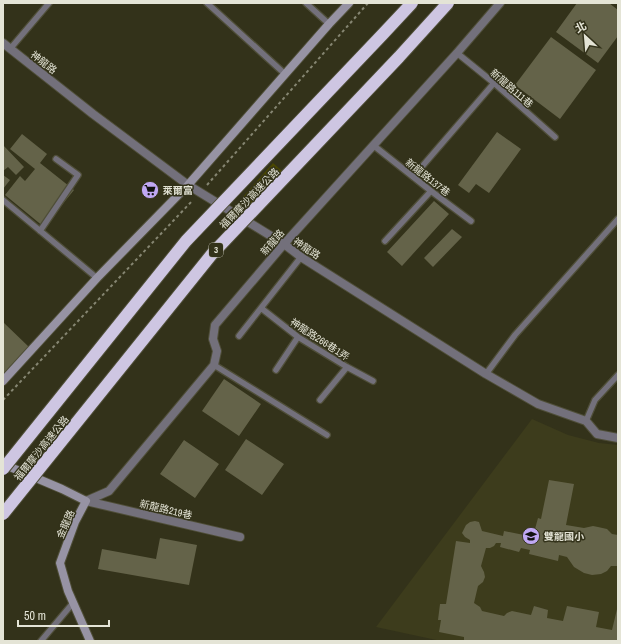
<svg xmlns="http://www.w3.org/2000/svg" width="621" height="644" font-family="'Archivo Narrow','Noto Sans TC',sans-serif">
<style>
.built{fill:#3d3c1c}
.green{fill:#4a4700}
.building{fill:#646349}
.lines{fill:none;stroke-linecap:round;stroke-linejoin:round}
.lane-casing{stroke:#4f4e38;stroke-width:8}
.street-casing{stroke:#4f4e38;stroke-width:10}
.secondary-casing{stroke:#4f4e38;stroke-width:10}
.path{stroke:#868672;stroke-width:2;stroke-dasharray:3 3;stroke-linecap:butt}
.lane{stroke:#73707b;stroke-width:5.5}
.street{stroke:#73707b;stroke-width:8}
.secondary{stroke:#9793a4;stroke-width:8}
.highway-bridge-casing{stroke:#4f4e38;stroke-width:14;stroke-linecap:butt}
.highway-bridge{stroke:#cec6e2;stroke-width:12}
.labels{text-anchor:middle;stroke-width:3;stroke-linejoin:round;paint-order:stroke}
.shield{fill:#33321a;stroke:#afaf9e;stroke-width:1}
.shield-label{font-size:9px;font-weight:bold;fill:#e4e4d6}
.street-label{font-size:10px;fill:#e4e4d6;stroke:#33321a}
.poi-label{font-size:10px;font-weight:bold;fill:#e4e4d6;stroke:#33321a;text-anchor:start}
</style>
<rect width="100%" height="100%" fill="#33321a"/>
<path class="built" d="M532,419L568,435L599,443L618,445V641H441L376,627Z"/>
<path class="green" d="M273,163L290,178L260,212L243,197Z"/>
<path class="building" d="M577,3H609L618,10V36L598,63L556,32Z
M551,37L596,70L560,119L515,85Z
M497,132L521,149L489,193L476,184L469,193L458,185Z
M22,134L47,154L40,163L74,190L44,227L5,195L20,176L25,181L35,169L10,149Z
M3,145L24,167L16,175L8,167L3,171Z
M3,175L10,180L3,189Z
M434,201L449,214L402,266L387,252Z
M452,229L462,237L433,267L424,258Z
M3,322L29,347L3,374Z
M224,379L261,404L239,436L202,411Z
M246,439L284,464L262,495L225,470Z
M184,440L219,464L195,498L160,474Z
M549,480L574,484L566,525L584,528L593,526L598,527L607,529L612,534L618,535V571L617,569V566H611L607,571L601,574L592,575L584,573L574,567L567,557L559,555L558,561L529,554L530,550L521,548L519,552L500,547L501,543H496L494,546L490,548H486L481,566L484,572L485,577L483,582L478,586L474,603L480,607L482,611L504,616L507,613L512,611L531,615L534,606L548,610L547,618L563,621L567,606L599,612L596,627L612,630L618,605V641H464V637L439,632L441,620H438L440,604H446L456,541L470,543V540L465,537L462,533L466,525L470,522L475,521L479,522L482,531L503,536L504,531L524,535L523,539L532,540L538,518L541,519Z
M160,538L197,545L189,585L98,569L102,549L156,559Z"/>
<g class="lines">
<defs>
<path id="lane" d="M207,3L285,74
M306,3L329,24
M10,49L49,3
M457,53L494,83L555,137
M373,145L431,191L471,221
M413,177L494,83
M3,200L97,278
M40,231L78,175L56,159
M385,241L431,191
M261,308L298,337L347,367L373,381
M239,336L301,257
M214,365L327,435
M276,370L298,337
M486,374L515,335L618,219
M320,400L347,367
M586,421L595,400L618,375
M41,641L73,603"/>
<path id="street" d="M3,43L93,114L188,185L284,244L301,257L486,374L538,404L586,421L597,434L618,438
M86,501L109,491L214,365L217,351L213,339L215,325L284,244L457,53L500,3
M86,501L240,537"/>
<path id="secondary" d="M3,381L97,278L188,185L329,24L349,3
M3,464L62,489L86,501L75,522L60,563L68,591L90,641"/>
</defs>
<use href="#lane" class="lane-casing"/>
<use href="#street" class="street-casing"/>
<use href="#secondary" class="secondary-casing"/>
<path class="path" d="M207,185L368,3
M3,400L193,200"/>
<use href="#lane" class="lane"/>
<use href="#street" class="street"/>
<use href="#secondary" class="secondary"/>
<defs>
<path id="highway-bridge" d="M3,469L186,241L382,35L412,3
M3,514L212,254L399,57L448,3"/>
</defs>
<use href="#highway-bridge" class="highway-bridge-casing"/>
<use href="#highway-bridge" class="highway-bridge"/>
</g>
<defs>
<symbol id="supermarket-disc" viewBox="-11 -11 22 22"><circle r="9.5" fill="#c0a8f4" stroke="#33321a"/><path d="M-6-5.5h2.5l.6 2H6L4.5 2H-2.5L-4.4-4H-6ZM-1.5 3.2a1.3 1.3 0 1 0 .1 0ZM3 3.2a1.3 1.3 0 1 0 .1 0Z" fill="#111"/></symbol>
<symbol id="school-disc" viewBox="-11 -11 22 22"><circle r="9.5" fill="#c0a8f4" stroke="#33321a"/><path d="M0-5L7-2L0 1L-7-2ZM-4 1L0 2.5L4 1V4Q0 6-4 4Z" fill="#111"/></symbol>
</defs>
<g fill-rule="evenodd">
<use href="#supermarket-disc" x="140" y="180" width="20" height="20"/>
<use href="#school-disc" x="521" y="526" width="20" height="20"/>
</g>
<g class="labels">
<rect class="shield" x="209" y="243" width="14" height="14" rx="3"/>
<g class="shield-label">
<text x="216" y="253">3</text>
</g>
<g class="street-label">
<text transform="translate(44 62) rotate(38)" y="4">神龍路</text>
<text transform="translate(512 88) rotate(41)" y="4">新龍路111巷</text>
<text transform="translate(428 177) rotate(38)" y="4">新龍路137巷</text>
<text transform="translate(249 198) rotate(-46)" y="4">福爾摩沙高速公路</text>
<text transform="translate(272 242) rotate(-49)" y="4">新龍路</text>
<text transform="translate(307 248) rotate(34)" y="4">神龍路</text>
<text transform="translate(320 339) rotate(33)" y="4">神龍路266巷1弄</text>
<text transform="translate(41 448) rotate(-51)" y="4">福爾摩沙高速公路</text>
<text transform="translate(166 509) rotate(13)" y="4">新龍路219巷</text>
<text transform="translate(65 524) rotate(-67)" y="4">金龍路</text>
</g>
<g class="poi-label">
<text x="163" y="194">萊爾富</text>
<text x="544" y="540">雙龍國小</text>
</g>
</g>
<rect width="621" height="644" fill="none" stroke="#e4e4d6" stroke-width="8"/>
<g transform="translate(585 36) rotate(334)" stroke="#33321a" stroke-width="3" paint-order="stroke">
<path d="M0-3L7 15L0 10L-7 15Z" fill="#e4e4d6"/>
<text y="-6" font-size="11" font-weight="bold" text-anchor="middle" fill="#e4e4d6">北</text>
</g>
<path d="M18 620v6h91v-6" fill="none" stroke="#e4e4d6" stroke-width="2"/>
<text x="24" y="620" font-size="12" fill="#e4e4d6" stroke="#33321a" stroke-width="3" paint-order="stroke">50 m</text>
</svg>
